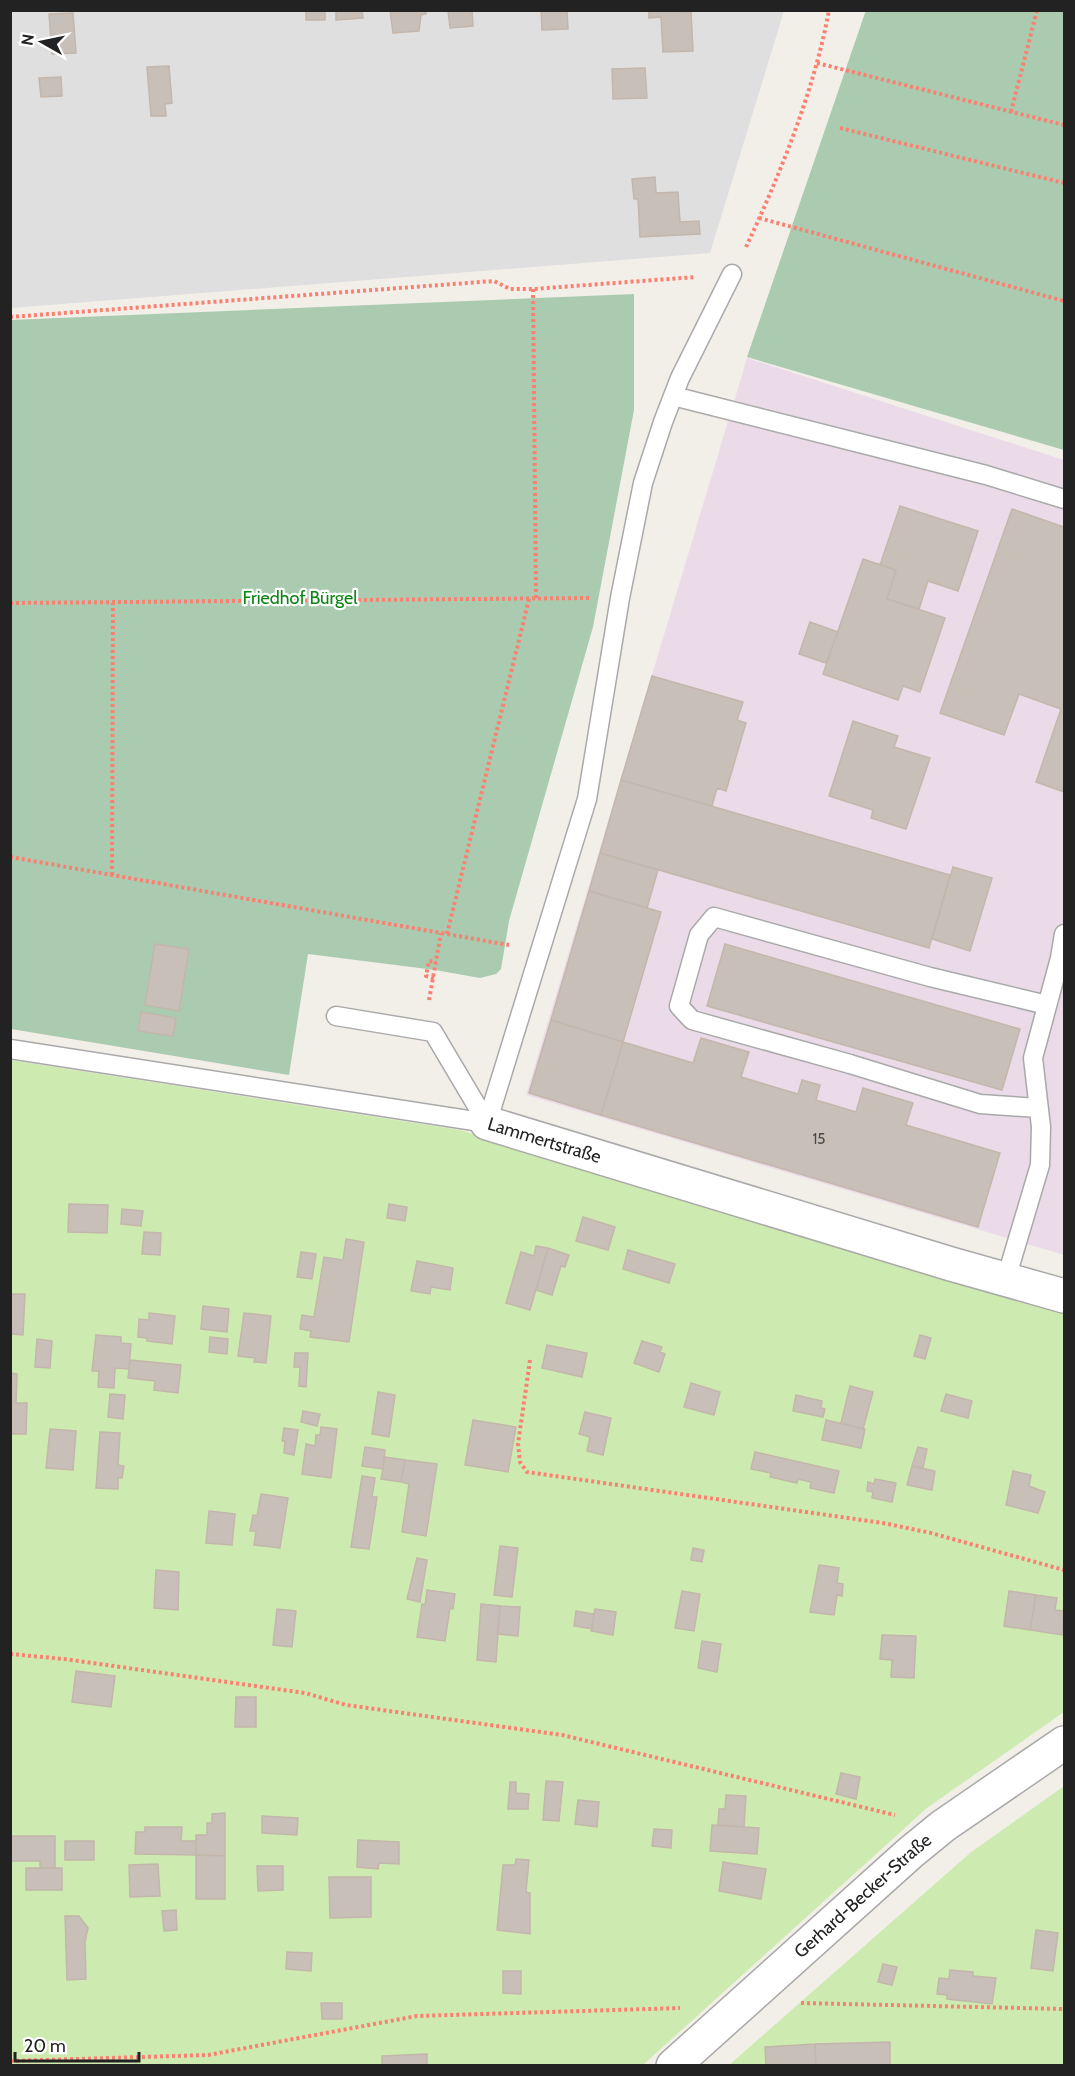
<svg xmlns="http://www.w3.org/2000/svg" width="1075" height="2076" font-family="Cabin,sans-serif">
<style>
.residential{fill:#e0dfdf}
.industrial{fill:#ebdbe8}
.grass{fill:#cdebb0}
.cemetery{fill:#aacbaf}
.building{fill:#c7bfb8;stroke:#c4b6ab;stroke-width:1.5}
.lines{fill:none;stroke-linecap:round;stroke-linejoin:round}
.service-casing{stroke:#a9a9a9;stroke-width:21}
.minor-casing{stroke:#a9a9a9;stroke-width:36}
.path{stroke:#fa8072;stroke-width:4;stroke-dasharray:3 3;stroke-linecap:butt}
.service{stroke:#fff;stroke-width:18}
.minor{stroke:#fff;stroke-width:33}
.labels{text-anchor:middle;stroke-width:4.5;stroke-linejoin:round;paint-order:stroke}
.number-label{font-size:15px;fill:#4b4948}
.park-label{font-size:18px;fill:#0c8416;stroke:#fff}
.street-label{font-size:18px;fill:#222;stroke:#fff}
</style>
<rect width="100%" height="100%" fill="#f2efe9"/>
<path class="residential" d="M11,11H784L710,253L11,308Z"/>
<path class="industrial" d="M747,358L1064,460V1255L526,1095Z"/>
<path class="grass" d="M10,1060L460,1130L1064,1313V1712L927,1808L643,2065H11Z
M1064,1786V2065L728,2066L970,1853Z"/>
<path class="cemetery" d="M866,10L1064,11V450L747,357Z
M634,294V410L593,627L509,921L501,969L496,974L480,978L435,970L308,954L289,1075L11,1029L10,320Z"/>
<path class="building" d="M306,10H325V20H306Z
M336,10H362L363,18L336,20Z
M390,10H426V14L421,15L419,31L393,33Z
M448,10H472L473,26L450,28Z
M541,10H567L568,29L542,30Z
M649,10L691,12L693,51L663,52L661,17L649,18Z
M73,13L76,53L52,54L49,14Z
M169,66L172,103L165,104L166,116H151L147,67Z
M645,68L647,98L613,99L612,69Z
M61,77L62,96L41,97L39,78Z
M655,177L656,193L678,192L680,222L699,221L700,234L640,237L638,199H634L632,179Z
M900,506L978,531L958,591L928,581L919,609L887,599L896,570L880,565Z
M1012,509L1064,527V792L1036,782L1061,709L1019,694L1004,735L940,713Z
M863,559L896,570L887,599L945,618L920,692L903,686L898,700L823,674Z
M810,622L838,632L826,663L799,654Z
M652,676L743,702L737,720L746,723L726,791L717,788L712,806L621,780Z
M853,721L898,736L894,747L930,758L906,829L871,818L873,810L829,796Z
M621,780L950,875L929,948L600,853Z
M600,853L658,870L647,908L589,891Z
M953,867L992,878L970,951L932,939Z
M589,891L661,912L623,1042L551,1020Z
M155,944L189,949L179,1011L145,1005Z
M725,944L1020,1029L1002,1090L707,1006Z
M141,1012L176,1018L173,1036L138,1031Z
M551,1020L623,1042L601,1115L529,1093Z
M701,1038L749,1052L741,1077L798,1094L802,1080L820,1085L816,1100L856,1112L863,1088L913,1103L906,1125L1000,1153L978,1227L601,1115L623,1042L693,1063Z
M69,1204L108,1205L107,1233L68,1232Z
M389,1204L407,1207L405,1221L387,1218Z
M122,1209L143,1211L141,1226L121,1224Z
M583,1217L615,1227L608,1250L576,1241Z
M144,1232L161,1233L160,1255L142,1254Z
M346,1239L364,1242L349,1342L310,1337L311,1331L300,1329L302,1315L314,1317L324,1257L343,1260Z
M536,1246L548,1248L530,1310L506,1303L521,1252L534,1256Z
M548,1248L569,1255L565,1267L561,1266L552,1295L536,1290Z
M628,1250L675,1264L669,1283L623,1269Z
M301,1252L316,1254L312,1279L297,1277Z
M417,1261L453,1268L450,1290L431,1287L430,1294L411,1291Z
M10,1294H25L23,1335L10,1334Z
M203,1306L229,1309L227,1332L201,1329Z
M149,1313L175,1316L172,1344L147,1341V1338L138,1337L139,1319L149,1320Z
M244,1313L271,1316L266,1363L254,1362L255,1358L238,1356Z
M96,1335L121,1337V1343L131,1344L129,1369L115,1368L114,1388L98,1387L99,1371H92Z
M920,1335L931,1338L925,1359L914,1356Z
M210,1337L228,1339L227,1354L209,1352Z
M37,1339L52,1341L50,1368L35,1367Z
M642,1341L662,1347L660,1352L665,1354L659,1372L634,1363Z
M547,1345L587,1353L582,1377L542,1368Z
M295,1353H308L306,1387L299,1386L300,1367H294Z
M130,1360L181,1365L178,1393L154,1390L155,1381L128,1378Z
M10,1373L17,1374L16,1403H27L26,1434H10Z
M691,1383L720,1392L714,1415L684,1407Z
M850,1386L873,1392L863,1429L841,1423Z
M378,1392L395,1395L389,1437L372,1434Z
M110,1394L125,1395L123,1419L108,1417Z
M946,1394L972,1401L968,1418L941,1411Z
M796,1395L822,1401L821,1408L825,1409L823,1417L793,1411Z
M303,1411L320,1414L317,1426L301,1422Z
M585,1412L611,1418L603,1455L587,1451L590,1437L579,1434Z
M473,1420L516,1427L508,1472L465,1465Z
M826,1420L865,1429L861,1448L822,1440Z
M321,1427L337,1429L331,1478L302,1474L306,1444L315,1446L316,1435H320Z
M284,1428L298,1430L294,1455L284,1453L285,1441H282Z
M50,1429L76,1431L73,1470L46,1468Z
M100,1432L120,1433L118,1465L124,1466L122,1478H118V1489L96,1488Z
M365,1447L385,1450L383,1469L362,1466Z
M918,1447L927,1449L923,1468L912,1466Z
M755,1452L839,1471L834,1493L810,1488L811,1482L798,1479L797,1483L770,1477L771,1473L751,1469Z
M385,1457L405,1460L401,1482L381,1479Z
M405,1460L437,1464L426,1536L402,1532L409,1484L401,1482Z
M912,1466L935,1471L932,1490L907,1485Z
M1013,1471L1031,1475L1029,1486L1045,1492L1038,1513L1006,1505Z
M362,1476L375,1478L372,1497H377L369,1549L351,1547Z
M875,1479L896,1483L892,1502L872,1498L873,1492L867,1491L868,1482L874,1484Z
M261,1494L288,1498L280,1548L254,1545L256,1531H250L253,1515L257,1516Z
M209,1511L235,1514L232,1545L206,1543Z
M500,1546L518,1548L512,1597L494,1595Z
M693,1548L704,1550L702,1562L691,1560Z
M417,1558L427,1560L420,1602L407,1599Z
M819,1565L839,1568L837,1583L843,1584L842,1596L837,1595L834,1615L810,1612Z
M156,1570L179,1572L178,1610L154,1608Z
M427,1590L455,1594L453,1609L450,1608L445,1641L417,1637L422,1604L425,1605Z
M682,1591L700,1594L694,1631L675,1628Z
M1009,1591L1036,1595L1030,1630L1004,1626Z
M1036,1595L1057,1598L1055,1610L1064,1611L1062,1635L1030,1630Z
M481,1604L500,1606L496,1662L477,1660Z
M500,1606L520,1607L518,1636L497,1634Z
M277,1609L296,1611L292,1647L273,1645Z
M595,1609L616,1612L613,1635L591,1631Z
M576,1611L594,1614L592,1629L574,1626Z
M882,1635L916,1636L914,1678L891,1677L892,1660L880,1659Z
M702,1641L721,1644L717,1672L698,1668Z
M76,1671L115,1676L111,1707L72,1702Z
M236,1697H256V1727H235Z
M841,1773L860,1777L856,1799L836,1794Z
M546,1781L563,1782L559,1821L543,1820Z
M510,1782H516V1793L529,1794L528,1809H508Z
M726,1795L746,1796L744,1827L718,1825L719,1809H725Z
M578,1800L599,1802L597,1827L575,1824Z
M225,1813V1856L196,1855V1835H207V1823H212V1814Z
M262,1816L298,1818L297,1835L262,1833Z
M712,1825L759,1828L757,1854L710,1851Z
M145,1827H182L181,1841H196V1855L135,1854L136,1832H145Z
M654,1829L672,1830L671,1848L652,1846Z
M10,1836H55V1868H40V1861H11Z
M358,1840L399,1842V1864L379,1863L378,1869L357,1867Z
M65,1841H94V1860H65Z
M196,1855L225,1856V1899H196Z
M516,1859L529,1860L526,1892L530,1893V1934L497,1930L503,1865H515Z
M723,1862L766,1869L761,1899L719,1891Z
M158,1864L160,1896L130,1897L129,1865Z
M257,1866H283V1890L258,1891Z
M26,1868H62V1890H26Z
M329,1877H371V1917L330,1918Z
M176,1910L177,1930L164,1931L162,1911Z
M65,1916H79L88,1928L85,1942L86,1979L67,1980Z
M1036,1930L1058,1933L1053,1971L1031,1968Z
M287,1952L312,1953L311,1971L286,1969Z
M883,1964L897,1967L892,1985L878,1982Z
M950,1970L973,1972V1976L996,1978L992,2004L947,1999V1995L937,1994L939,1978L949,1979Z
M503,1971H521V1994L503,1993Z
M321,2003H342V2019H322Z
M890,2042V2066H816L815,2044Z
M815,2044L816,2066H766L765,2047Z
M427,2054V2066H382V2056Z"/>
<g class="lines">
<defs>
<path id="service" d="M673,396L986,475L1064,499
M336,1016L433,1032L487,1123
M10,1049L487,1123
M1038,1108L980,1104L850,1064L692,1020L679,1006L699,935L714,917L930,977L1047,1005
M487,1123L587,799L620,598L643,483L663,422L680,378L732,274
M1006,1279L1040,1165L1041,1127L1033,1058L1060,958L1064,934"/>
<g id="minor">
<path id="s1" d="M487,1123L951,1264L1064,1296"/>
<path id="s2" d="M673,2066L910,1853L943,1826L1064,1743"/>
</g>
</defs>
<use href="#service" class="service-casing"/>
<use href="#minor" class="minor-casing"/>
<path class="path" d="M817,63L1064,125
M1011,112L1037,10
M840,128L1064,183
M759,218L1064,301
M746,247C780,175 815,88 829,10
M533,289L536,599
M10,317L494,281L510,289H533L696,277
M10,603L589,598
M10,857L509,945
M112,875L113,603
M447,934L529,599
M434,978L426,976L429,961L436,962
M429,1000L441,933
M530,1360L518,1444L520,1462L527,1472L883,1523L931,1533L1064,1570
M10,1654L64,1659L305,1693L346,1705L562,1735L895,1815
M801,2003L1064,2009
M10,2061L208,2055L417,2016L680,2008"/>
<use href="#service" class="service"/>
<use href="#minor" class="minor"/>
</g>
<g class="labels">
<g class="number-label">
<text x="819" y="1144">15</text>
</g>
<g class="park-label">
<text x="300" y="604">Friedhof Bürgel</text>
</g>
<g class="street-label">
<text dy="6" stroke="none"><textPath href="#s1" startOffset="60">Lammertstraße</textPath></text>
<text dy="6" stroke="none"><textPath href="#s2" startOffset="255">Gerhard-Becker-Straße</textPath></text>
</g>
</g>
<rect width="1075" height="2076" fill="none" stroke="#222222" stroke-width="24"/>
<g transform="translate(42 42) rotate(279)" stroke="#ffffff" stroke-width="4.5" paint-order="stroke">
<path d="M0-4.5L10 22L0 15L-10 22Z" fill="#222222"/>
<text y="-9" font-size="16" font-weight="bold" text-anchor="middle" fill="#222222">N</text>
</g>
<path d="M15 2052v9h124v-9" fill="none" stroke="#222222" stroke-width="3"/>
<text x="24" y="2052" font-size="18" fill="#222222" stroke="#ffffff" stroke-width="4.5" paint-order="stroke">20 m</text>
</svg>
